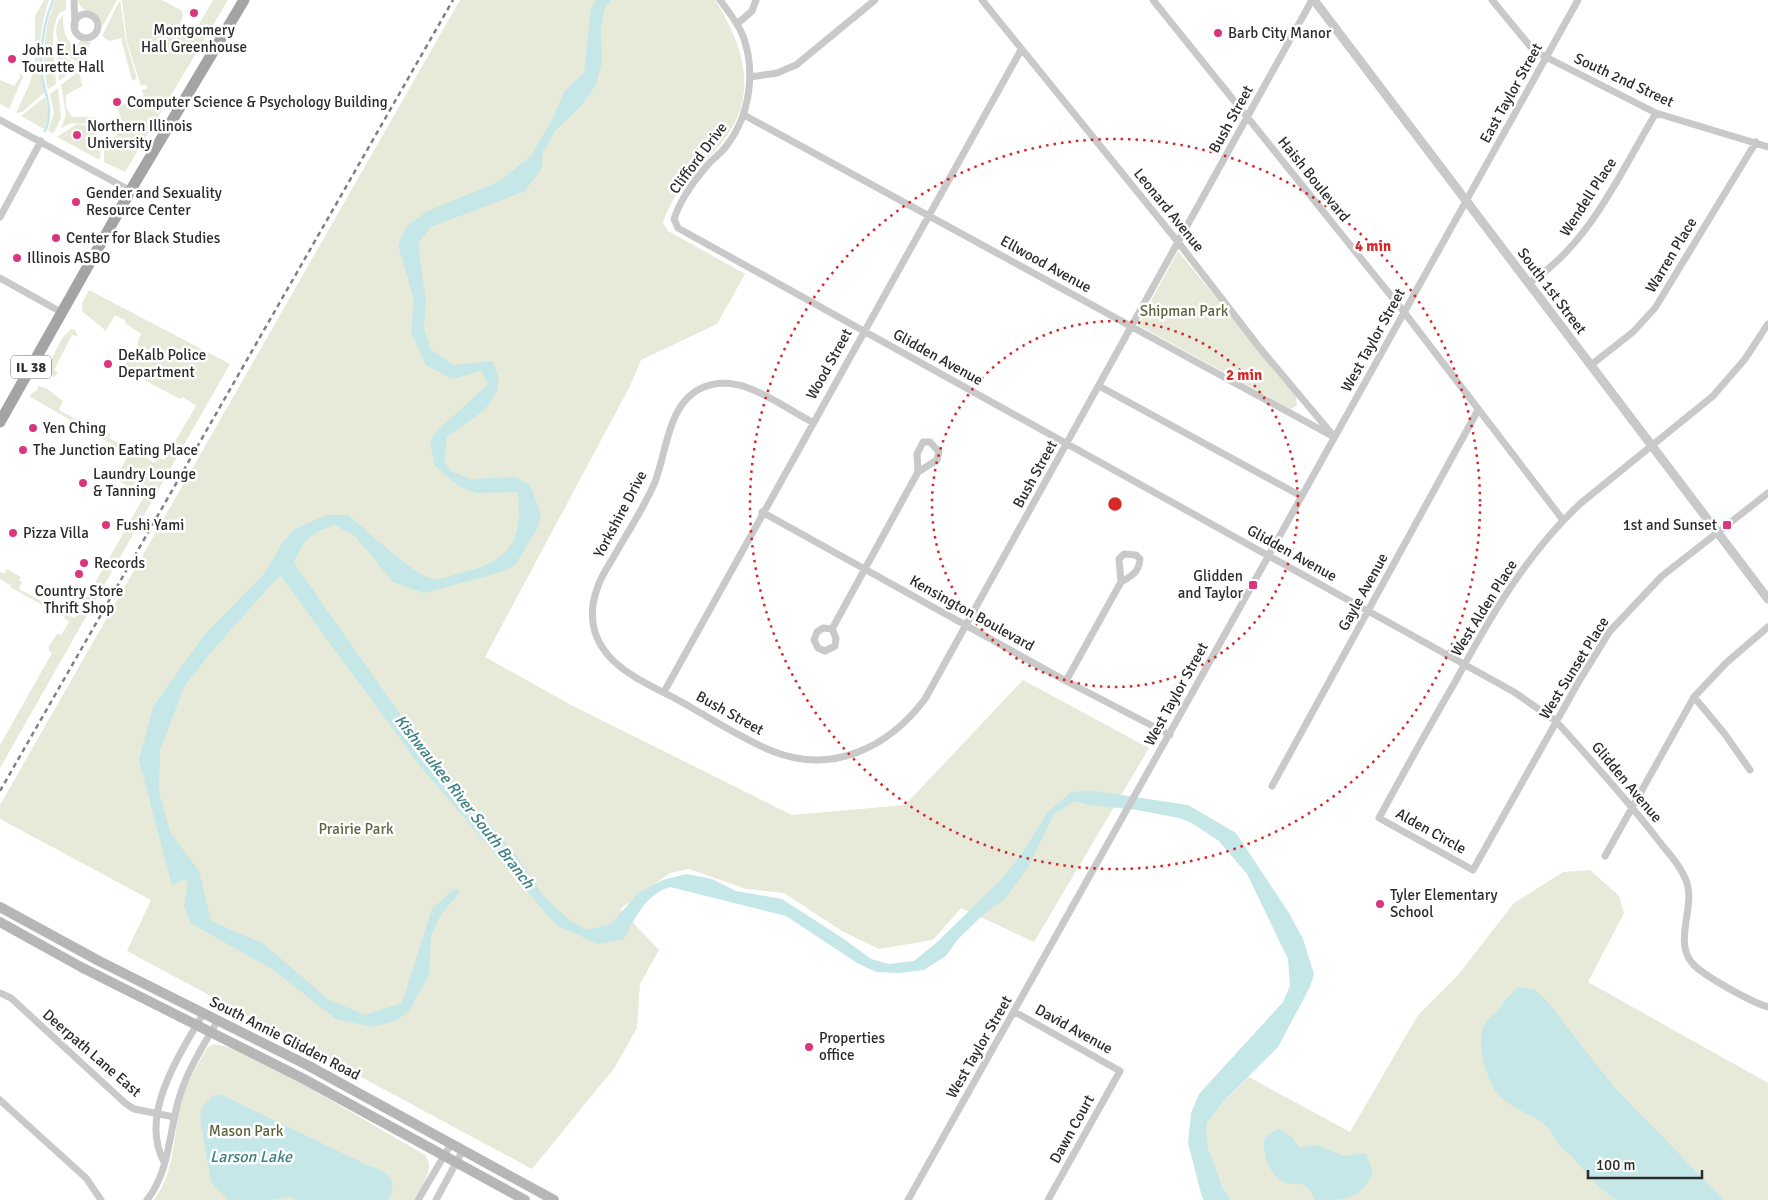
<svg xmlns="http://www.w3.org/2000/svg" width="1768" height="1200" font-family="Signika,sans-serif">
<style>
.green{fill:#e7e9d9}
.water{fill:#c6e7e8}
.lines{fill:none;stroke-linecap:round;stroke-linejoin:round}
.stream{stroke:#c6e7e8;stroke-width:2.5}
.minor{stroke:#c9c9c9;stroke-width:7}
.tertiary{stroke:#c9c9c9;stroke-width:9}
.secondary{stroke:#b6b6b6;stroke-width:10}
.primary{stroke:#a4a4a4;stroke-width:11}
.rail{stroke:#818181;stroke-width:2.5;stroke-dasharray:5 4;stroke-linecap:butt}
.ring{fill:none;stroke:#d62828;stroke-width:2.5;stroke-dasharray:2.5 5}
.poi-dot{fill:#da367e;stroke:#fff;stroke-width:2}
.labels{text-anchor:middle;stroke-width:5;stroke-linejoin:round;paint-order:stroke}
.shield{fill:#fff;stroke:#6b6b6b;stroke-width:1}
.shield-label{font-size:14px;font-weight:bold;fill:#2c2c2c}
.poi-label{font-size:15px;fill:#2c2c2c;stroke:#fff;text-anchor:start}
.street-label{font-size:15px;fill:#2c2c2c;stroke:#fff}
.park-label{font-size:15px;fill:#5d643c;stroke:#fff}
.water-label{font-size:16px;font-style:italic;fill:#3d8082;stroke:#fff}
.centre{fill:#d62828;stroke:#fff;stroke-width:2.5}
.ring-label{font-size:15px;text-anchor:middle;font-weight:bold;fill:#d62828;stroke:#fff;stroke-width:5;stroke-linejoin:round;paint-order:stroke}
</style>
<rect width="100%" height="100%" fill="#fff"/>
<path class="green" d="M44,0H49C39,30 36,60 45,92L22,112L16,113L29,85L35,65V16Z
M55,0H66V10L60,12C48,31 55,62 56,84L48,89C40,61 44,27 55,0Z
M78,0H117L102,27C101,9 80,15 78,0Z
M120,0L126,42L137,79L132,80L121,38L109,41L102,36Z
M122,0H162L182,11L183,16L180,23L195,31L213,0H228L125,172L104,162V140L117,136L116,131L124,128L117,106L144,98L142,90L147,88L146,84L141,86L127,42Z
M460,0H715C745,48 761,99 718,147C697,170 672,192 663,223L668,231L745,274L717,324L641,360L630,386L485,657L571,705L792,815L905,805L1023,680L1149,748L1034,942L961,908L933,940L879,949L842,931L784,893L746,889L689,869L670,873L620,909L659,950L640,984L637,1028L615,1067L532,1169L127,951L151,900L0,819V805Z
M63,15C63,29 64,40 77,47L80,41L91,42L80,63C62,56 47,31 63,15Z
M57,51L78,66L59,81V80Z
M79,71L82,86L66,95V107L72,117H93L90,124L71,123L61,128L66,115L61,85Z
M19,72L23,77L9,109L0,104V80L14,86L20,77Z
M58,88L61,118L53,134L48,130L54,113L50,94Z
M45,97L49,115L44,129L21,116Z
M77,124C98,125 102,142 100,160L57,137Z
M1178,251L1296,396L1297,405L1291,409L1138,325Z
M89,290L230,364L0,768V745L52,653L49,651V646L57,634L61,635L69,622L64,618L65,615L75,618L145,495L115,479L129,454L29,396L38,389V386L46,388L63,401L59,410L106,436L111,431L109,438L155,463L158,457L164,460L196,406L183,397L180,399L144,380L145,376L123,369L134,349L138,351V341L141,334L125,323L126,321L115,315L106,331L82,311V303Z
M71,329L75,330L78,336L72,335L54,370L58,373L54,377L48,374L46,370L62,338Z
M7,569L21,577L19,580L22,582L19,589L64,613L62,616L10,587L12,582L10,585L0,579V572L4,574Z
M1590,870L1619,896L1624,913L1588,982L1768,1083V1200H1231C1217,1178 1205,1151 1206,1124L1223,1102L1249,1077L1350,1132L1418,1015L1458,975L1514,903L1563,872Z
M214,1044L233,1048L294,1079L425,1155C436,1169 421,1187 414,1200H154C172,1176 174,1144 178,1115C183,1090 195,1068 208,1047Z"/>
<path class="water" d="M596,0H611L605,7L601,25L602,62L596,85L581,106L555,131L542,155V168L525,191L431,227L418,243L426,302L424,328L431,350L454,365L492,361C514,399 473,418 447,437L444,461L451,471L470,479L516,477L530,485L541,514L537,529L515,565L505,571L424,593L393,582L356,537L335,525C311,533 304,538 294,563L433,761L510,847L545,898L572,922L588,930L611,924L638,893L663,880L686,874L712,879L736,891L782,899L844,939L871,959L889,964L914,961L936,943L1000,881L1020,856L1048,812L1071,792L1095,791L1188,805L1236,833L1289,913L1303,939L1314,974L1310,987L1278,1047L1223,1102L1206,1124L1208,1148L1222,1186L1231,1200H1204L1202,1197L1188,1143L1191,1113L1199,1094L1283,1002L1290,986L1288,959L1247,874L1219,841L1190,822L1179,818L1137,810L1090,805L1075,801L1054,814L1028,867L1006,898L985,913L958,939L946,956L924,970L899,973L876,972L857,963L786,916L670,887C646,894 635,918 624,939L598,944L556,925L420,766L280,575L211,652L184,687L160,750L159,792L170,832L199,871L211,921L264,944L329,1000L365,1015L402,1003L432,909L454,889L461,891L440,916L431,937L429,975L410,1009L398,1020L372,1027L336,1019L272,969L190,923L184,905L188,882L184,879L172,886L139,760L153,707L204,635L264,574L283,542L295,529L327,515H348C364,528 416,577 434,579C441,580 453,575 460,573C510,562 523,542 518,492L477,493L460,487L435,466L430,442L435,433L488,384L481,371L452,379L426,365L411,332L414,300L398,245L406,227L426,212L500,181L531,156L552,120L564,92L584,73L591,8Z
M1519,987L1534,989L1546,1000L1614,1087L1724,1200H1617C1599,1189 1589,1177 1576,1161C1571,1155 1564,1151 1559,1145C1555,1140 1553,1134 1549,1129C1535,1114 1513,1110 1499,1095C1486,1081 1475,1040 1485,1023C1489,1017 1495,1014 1499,1009C1506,1000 1509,994 1519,987Z
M220,1094L369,1166C388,1171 398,1180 389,1200H296L289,1197L269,1200H228L211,1182L200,1118L202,1107L213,1096Z
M1280,1129L1292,1137L1299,1148L1317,1145L1344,1156L1366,1153L1373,1173C1359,1200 1348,1200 1315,1200C1312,1194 1310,1188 1304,1185C1298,1182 1291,1185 1285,1183C1270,1177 1263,1154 1264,1139L1270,1133Z"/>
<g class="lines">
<path class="stream" d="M45,131C55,107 44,96 42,73C40,48 43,24 53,0"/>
<path class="minor" d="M74,0L75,25
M720,0C728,11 738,23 743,36C756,71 750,115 727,145C721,154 712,159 706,167C693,182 680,201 674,219L678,228L1514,692L1556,721C1590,759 1624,796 1655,836C1666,851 1681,865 1687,883C1695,908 1673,943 1693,964C1704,976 1751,1002 1768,1007
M982,0L1178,242L1259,347L1331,433
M1153,0L1404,312L1563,520
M1492,0L1534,51L1656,113L1768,147
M74 26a12 12 0 1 1 24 0a12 12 0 1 1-24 0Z
M737,24L752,11L756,0
M750,77L777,73L796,65L875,0
M744,115L1334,437
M0,120L131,191
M0,217L41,141
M0,278L61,312
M1529,283C1590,244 1620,173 1656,113
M1768,324L1745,359L1713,396L1581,503C1527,553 1490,617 1455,682C1429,727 1404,772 1379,818L1473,870L1578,683L1610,631L1662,576L1768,493
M1591,365L1633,332L1655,308L1756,142
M1099,386L1301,496
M812,422C780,406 742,372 704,387C668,401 667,451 655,482C644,508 627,533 613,558C607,568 600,578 597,589C592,603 591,619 595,632C606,668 648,684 678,700C709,717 740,738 772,751C832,775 888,748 925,699L1312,0
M762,512L1066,681L1170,735
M832,629L836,638L835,646L825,651L818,648L814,640L817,632L823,628L832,629L918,472L937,460L939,452L930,442H923L917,454L918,472
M1066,681L1121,582C1132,576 1139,572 1140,559L1136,555L1124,554L1119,559L1121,582
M664,692L1021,50
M1694,697L1724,733L1750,770
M1272,786L1478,410
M1605,856L1694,697L1726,663L1768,627
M0,993L11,998L125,1103L134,1109L174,1117
M1015,1012L1120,1071L1048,1200
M0,1100L86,1178L101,1200
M164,1162C138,1114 181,1053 204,1012
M147,1200C169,1172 169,1135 178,1102C186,1072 203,1046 218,1020
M418,1200L451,1144
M436,1200L463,1150
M908,1200C1133,801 1355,400 1578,0"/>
<path class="tertiary" d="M1314,0L1768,599"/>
<path class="secondary" d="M0,907L99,961L309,1066L554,1200
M0,922L81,967L302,1078L525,1200"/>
<path class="primary" d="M0,422L136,181L244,0"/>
<path class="rail" d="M0,791L453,0"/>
</g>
<g class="ring">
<circle cx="1115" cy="504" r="183"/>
<circle cx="1115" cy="504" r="365"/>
</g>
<g class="poi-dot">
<circle cx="194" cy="13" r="5"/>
<circle cx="1218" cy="33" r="5"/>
<circle cx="12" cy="59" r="5"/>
<circle cx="117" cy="102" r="5"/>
<circle cx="77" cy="135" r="5"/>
<circle cx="76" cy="202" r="5"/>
<circle cx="56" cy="238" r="5"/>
<circle cx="17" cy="258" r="5"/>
<circle cx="108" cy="364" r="5"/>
<circle cx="33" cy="428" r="5"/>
<circle cx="23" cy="450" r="5"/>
<circle cx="83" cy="483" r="5"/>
<circle cx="106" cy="525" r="5"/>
<rect x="1722" y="520" width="10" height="10" rx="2.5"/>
<circle cx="13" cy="533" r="5"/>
<circle cx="84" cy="563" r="5"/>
<circle cx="79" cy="574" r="5"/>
<rect x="1248" y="580" width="10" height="10" rx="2.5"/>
<circle cx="1380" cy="904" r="5"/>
<circle cx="809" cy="1047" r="5"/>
</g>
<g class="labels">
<rect class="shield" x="11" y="355.5" width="40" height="23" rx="4"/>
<g class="shield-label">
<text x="31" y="372">IL 38</text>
</g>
<g class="poi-label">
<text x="194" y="35" text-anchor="middle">Montgomery<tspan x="194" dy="17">Hall Greenhouse</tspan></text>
<text x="1228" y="38">Barb City Manor</text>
<text x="22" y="55">John E. La<tspan x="22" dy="17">Tourette Hall</tspan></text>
<text x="127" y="107">Computer Science &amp; Psychology Building</text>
<text x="87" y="131">Northern Illinois<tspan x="87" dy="17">University</tspan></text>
<text x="86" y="198">Gender and Sexuality<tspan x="86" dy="17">Resource Center</tspan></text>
<text x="66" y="243">Center for Black Studies</text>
<text x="27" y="263">Illinois ASBO</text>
<text x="118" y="360">DeKalb Police<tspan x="118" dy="17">Department</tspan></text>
<text x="43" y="433">Yen Ching</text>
<text x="33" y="455">The Junction Eating Place</text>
<text x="93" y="479">Laundry Lounge<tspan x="93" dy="17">&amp; Tanning</tspan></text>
<text x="116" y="530">Fushi Yami</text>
<text x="1717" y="530" text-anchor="end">1st and Sunset</text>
<text x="23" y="538">Pizza Villa</text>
<text x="94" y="568">Records</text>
<text x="1243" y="581" text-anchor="end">Glidden<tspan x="1243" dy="17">and Taylor</tspan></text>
<text x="79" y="596" text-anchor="middle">Country Store<tspan x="79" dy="17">Thrift Shop</tspan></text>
<text x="1390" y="900">Tyler Elementary<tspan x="1390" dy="17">School</tspan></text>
<text x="819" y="1043">Properties<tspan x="819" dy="17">office</tspan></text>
</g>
<g class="street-label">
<text transform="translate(1624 80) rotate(25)" y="5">South 2nd Street</text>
<text transform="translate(1511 93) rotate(-61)" y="5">East Taylor Street</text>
<text transform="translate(1231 119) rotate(-61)" y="5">Bush Street</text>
<text transform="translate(698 158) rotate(-53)" y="5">Clifford Drive</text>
<text transform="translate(1314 179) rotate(51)" y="5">Haish Boulevard</text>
<text transform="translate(1588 197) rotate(-57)" y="5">Wendell Place</text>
<text transform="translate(1169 210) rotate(51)" y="5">Leonard Avenue</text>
<text transform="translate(1671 255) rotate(-59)" y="5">Warren Place</text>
<text transform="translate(1046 264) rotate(29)" y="5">Ellwood Avenue</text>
<text transform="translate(1552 291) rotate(53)" y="5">South 1st Street</text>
<text transform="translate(1373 340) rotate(-61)" y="5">West Taylor Street</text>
<text transform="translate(938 357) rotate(29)" y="5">Glidden Avenue</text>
<text transform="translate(829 364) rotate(-61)" y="5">Wood Street</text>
<text transform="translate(1035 474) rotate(-61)" y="5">Bush Street</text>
<text transform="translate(620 514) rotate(-62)" y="5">Yorkshire Drive</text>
<text transform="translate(1292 553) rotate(29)" y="5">Glidden Avenue</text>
<text transform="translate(1363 592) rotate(-61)" y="5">Gayle Avenue</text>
<text transform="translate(1484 608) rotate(-58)" y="5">West Alden Place</text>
<text transform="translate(972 613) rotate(29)" y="5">Kensington Boulevard</text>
<text transform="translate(1574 668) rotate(-58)" y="5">West Sunset Place</text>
<text transform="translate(1176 694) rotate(-61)" y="5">West Taylor Street</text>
<text transform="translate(730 713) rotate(29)" y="5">Bush Street</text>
<text transform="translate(1627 782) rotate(50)" y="5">Glidden Avenue</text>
<text transform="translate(1431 831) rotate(29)" y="5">Alden Circle</text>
<text transform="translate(1074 1029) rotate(29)" y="5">David Avenue</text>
<text transform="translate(285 1038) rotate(27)" y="5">South Annie Glidden Road</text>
<text transform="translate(979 1047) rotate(-60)" y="5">West Taylor Street</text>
<text transform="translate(92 1053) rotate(41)" y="5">Deerpath Lane East</text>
<text transform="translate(1072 1129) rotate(-61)" y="5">Dawn Court</text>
</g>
<g class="park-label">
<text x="1184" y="316">Shipman Park</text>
<text x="356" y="834">Prairie Park</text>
<text x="246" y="1136">Mason Park</text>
</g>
<g class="water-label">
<text transform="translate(465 801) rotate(52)" y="6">Kishwaukee River South Branch</text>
<text x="251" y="1162">Larson Lake</text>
</g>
</g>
<circle cx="1115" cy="504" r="8" class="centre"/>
<g class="ring-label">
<text x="1373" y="251">4 min</text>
<text x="1244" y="380">2 min</text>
</g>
<path d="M1588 1170v8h114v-8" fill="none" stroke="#2c2c2c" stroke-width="2.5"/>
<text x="1596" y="1170" font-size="15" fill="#2c2c2c" stroke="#ffffff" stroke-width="4" paint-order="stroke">100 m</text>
</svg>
